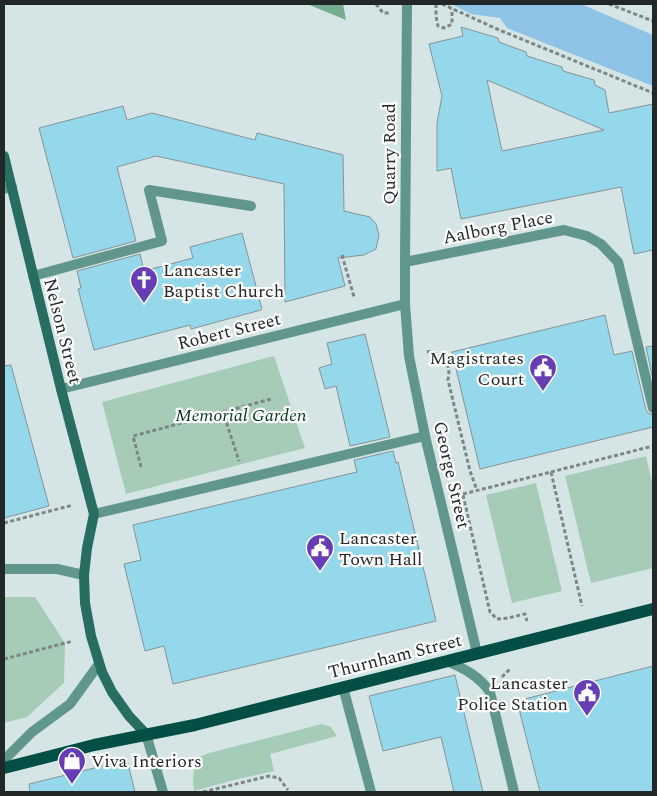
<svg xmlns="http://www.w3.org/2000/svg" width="657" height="796" font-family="Spectral,serif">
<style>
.green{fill:#a6ccb7}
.forest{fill:#74ac8f}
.water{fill:#8fc3e5}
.building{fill:#95d8ec;stroke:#869397;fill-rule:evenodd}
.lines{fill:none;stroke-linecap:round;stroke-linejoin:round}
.path{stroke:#7c8686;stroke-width:3;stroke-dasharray:4 2.5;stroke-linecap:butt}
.lane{stroke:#60968b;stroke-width:10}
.street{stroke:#60968b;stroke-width:10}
.secondary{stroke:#276d62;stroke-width:10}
.primary{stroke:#044f45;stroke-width:12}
.labels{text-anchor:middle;stroke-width:4.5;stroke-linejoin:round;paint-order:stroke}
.street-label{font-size:18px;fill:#222727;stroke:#fff}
.poi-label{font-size:18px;fill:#222727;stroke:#fff;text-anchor:start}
.park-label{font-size:18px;font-style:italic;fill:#023420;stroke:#fff}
</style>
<rect width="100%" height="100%" fill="#d5e5e5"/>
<path class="green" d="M274,356L305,448L126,494L102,402Z
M646,456L653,487V568L591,583L565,476Z
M536,483L562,591L512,603L486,495Z
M4,597H35L65,643L64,683L27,717L4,723Z
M322,724L331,727L337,736L270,754L274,771L238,779L194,791C192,778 193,769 199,757L209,753Z"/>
<path class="forest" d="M307,4H343L346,20Z"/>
<path class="water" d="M451,4H581L653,35V86L507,28L500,18L471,14Z"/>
<path class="building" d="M461,27L498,38L499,42L526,52L527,56L562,67L563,71L594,80L595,85L605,90L609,113L653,104V250L634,254L621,187L461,219L451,168L437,171V123L442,96L429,44L463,36ZM487,80L604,130L502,151Z
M123,106L127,120L152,113L255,140L257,133L343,155L344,211L370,217L376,224L379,235L376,249L364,255L338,258L345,286L285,302L284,184L156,156L117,167L136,241L73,258L39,128Z
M242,233L262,309L261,310L191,329L190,325L94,350L78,289L81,288L77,271L140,254L144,271L193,258L190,247Z
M605,315L614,355L632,351L646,410L648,413L653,415V427L480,469L452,352Z
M365,334L390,437L350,446L336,386L325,389L319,368L332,364L327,343Z
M653,346V380L646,347Z
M11,365L49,506L4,518V366Z
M393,451L396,463L398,462L436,621L173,684L164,646L145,651L124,564L141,560L133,525L357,472L354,460Z
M653,666V792H540L517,701Z
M455,675L483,792H454L441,737L383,751L369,696Z
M127,760L135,792H30L29,784Z"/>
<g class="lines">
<path class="path" d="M376,4L383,13H389
M436,4V16L438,26L444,28L452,24V9
M442,4L497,29L653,93
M609,4L653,21
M342,255L354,297
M427,352L432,351L447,361L449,372L448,380L470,471L477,490
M223,412L271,399
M141,467L133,436L223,412L239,461
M551,472L653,446
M463,494L551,472L582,606
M463,495L490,612L497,619L508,618L525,614L527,621
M4,523L73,505
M4,659L73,641
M502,677L511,668
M203,792L269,776L279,778L288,790"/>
<path class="lane" d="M33,276L162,241L149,190L251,206
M94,514L425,436
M343,687L371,792"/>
<path class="street" d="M407,4L405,262V304L409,356L425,436L477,653
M4,189L12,187
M405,262L564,230L587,236L601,244L618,262L653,408
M61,389L405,304
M4,569H57L84,575
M447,661C465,669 479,676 490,692L514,792
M146,734L163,792
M4,760L32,732L70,704L99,664"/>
<path class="secondary" d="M4,156L61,389L94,514L87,548L84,575L85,603L91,636L102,672L112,692L129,716L146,734"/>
<path class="primary" d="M4,768L94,745L195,725L653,609"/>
</g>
<defs>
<symbol id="church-pin" viewBox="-11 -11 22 30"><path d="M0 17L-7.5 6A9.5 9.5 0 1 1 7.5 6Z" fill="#673db5" stroke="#fff"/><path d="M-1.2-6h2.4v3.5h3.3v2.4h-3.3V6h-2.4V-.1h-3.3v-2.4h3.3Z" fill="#fff"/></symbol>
<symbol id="civic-pin" viewBox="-11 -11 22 30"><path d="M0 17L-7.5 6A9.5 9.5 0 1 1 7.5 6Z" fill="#673db5" stroke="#fff"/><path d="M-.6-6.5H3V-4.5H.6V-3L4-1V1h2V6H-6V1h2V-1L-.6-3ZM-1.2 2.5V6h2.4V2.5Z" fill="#fff"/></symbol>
<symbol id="shop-pin" viewBox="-11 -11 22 30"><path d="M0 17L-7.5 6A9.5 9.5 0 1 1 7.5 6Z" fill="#673db5" stroke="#fff"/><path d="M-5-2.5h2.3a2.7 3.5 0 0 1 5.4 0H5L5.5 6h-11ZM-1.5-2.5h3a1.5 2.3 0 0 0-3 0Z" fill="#fff"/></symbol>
</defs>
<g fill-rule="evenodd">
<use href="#church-pin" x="128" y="264" width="32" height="43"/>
<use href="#civic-pin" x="527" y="352" width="32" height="43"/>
<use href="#civic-pin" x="304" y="532" width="32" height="43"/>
<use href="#civic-pin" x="571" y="677" width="32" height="43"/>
<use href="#shop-pin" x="56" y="745" width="32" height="43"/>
</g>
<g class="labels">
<g class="street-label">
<text transform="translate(389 154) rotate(-90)" y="6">Quarry Road</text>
<text transform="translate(498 227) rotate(-11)" y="6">Aalborg Place</text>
<text transform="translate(63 331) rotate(76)" y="6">Nelson Street</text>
<text transform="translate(229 331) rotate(-14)" y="6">Robert Street</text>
<text transform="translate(452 475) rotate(77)" y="6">George Street</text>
<text transform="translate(395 656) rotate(-14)" y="6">Thurnham Street</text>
</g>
<g class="poi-label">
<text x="163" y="276">Lancaster<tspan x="163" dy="21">Baptist Church</tspan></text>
<text x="524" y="364" text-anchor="end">Magistrates<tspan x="524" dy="21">Court</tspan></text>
<text x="339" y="544">Lancaster<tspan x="339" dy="21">Town Hall</tspan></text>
<text x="568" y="689" text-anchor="end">Lancaster<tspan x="568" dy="21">Police Station</tspan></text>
<text x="91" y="767">Viva Interiors</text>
</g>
<g class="park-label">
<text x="241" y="421">Memorial Garden</text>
</g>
</g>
<rect width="657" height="796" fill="none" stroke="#222727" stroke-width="10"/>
</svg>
